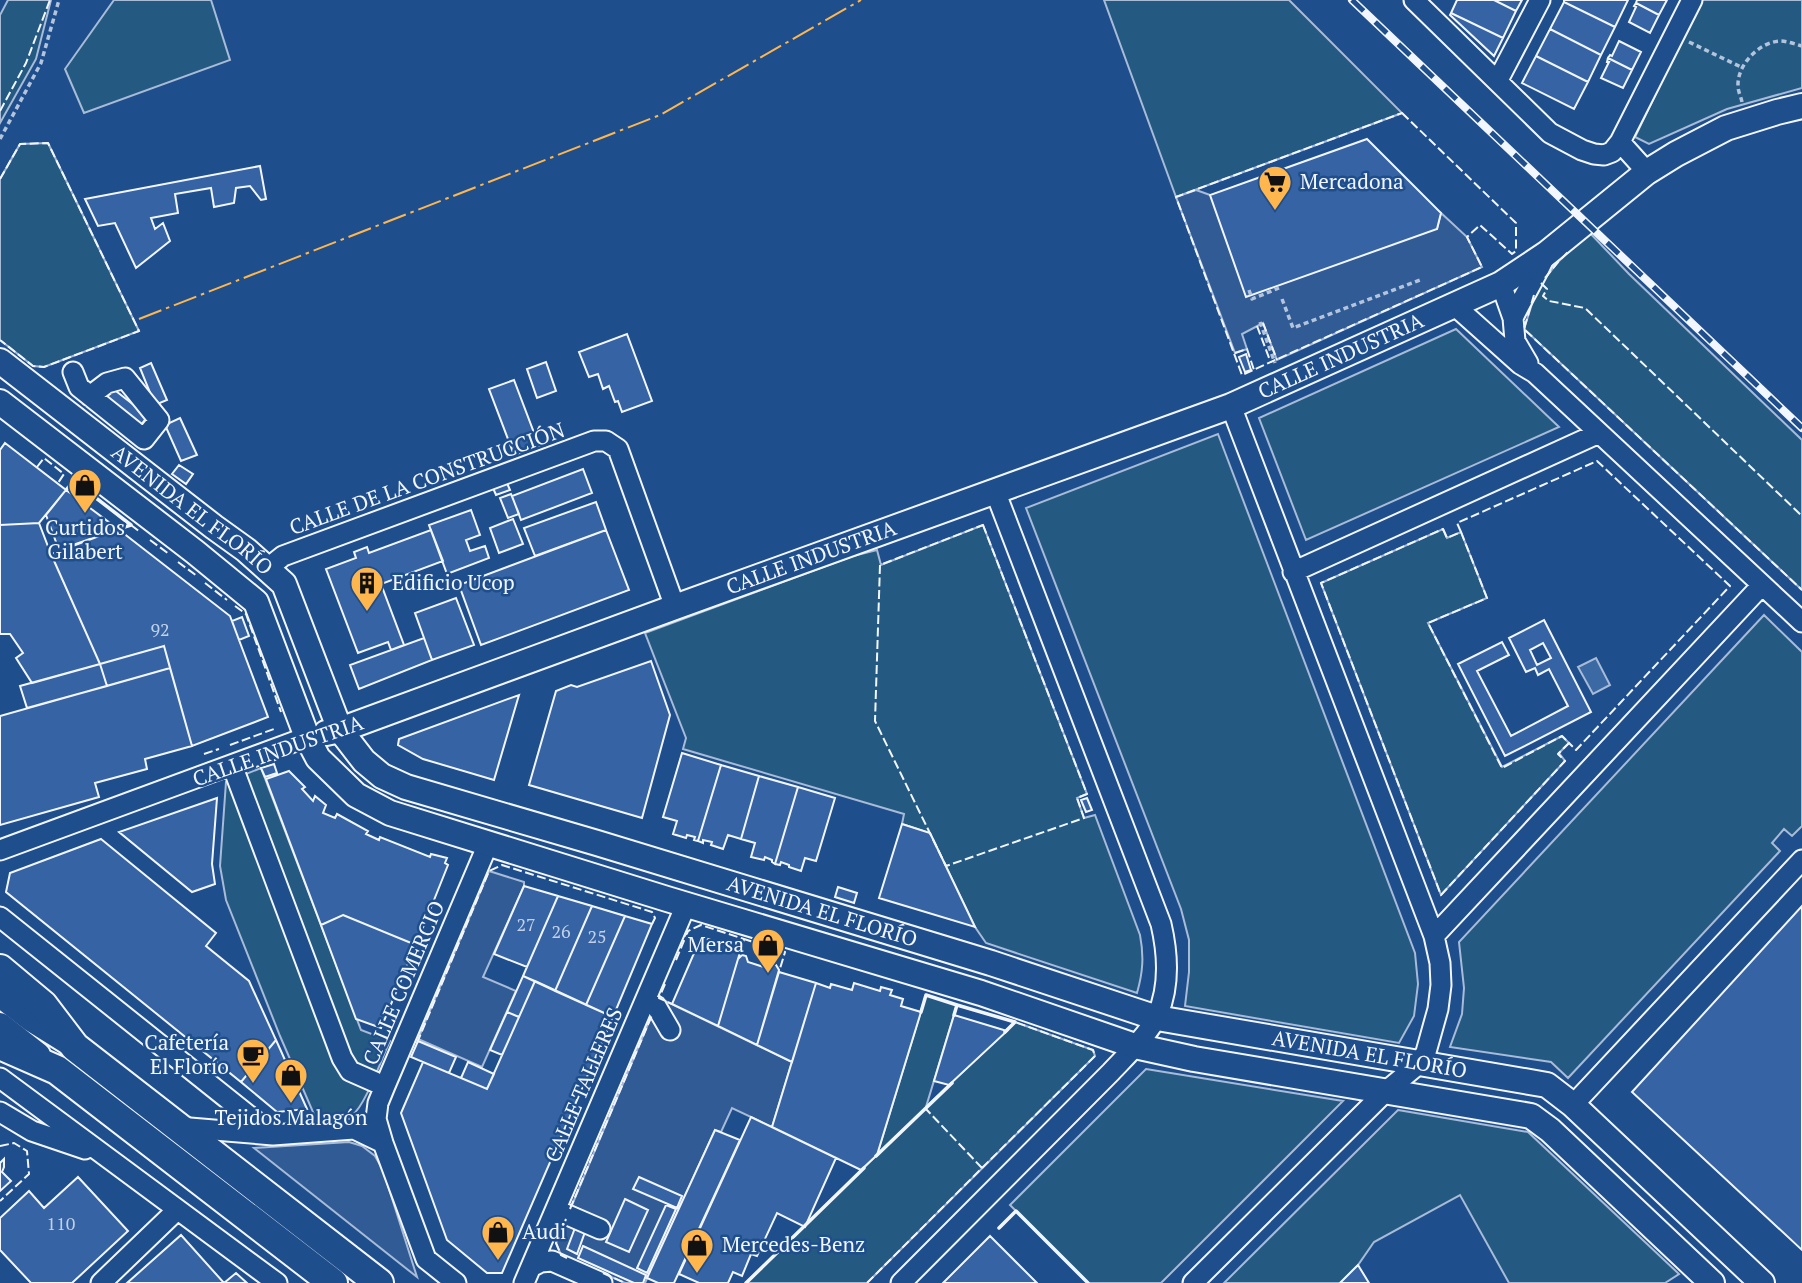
<svg xmlns="http://www.w3.org/2000/svg" width="1802" height="1283" font-family="'PT Serif',serif">
<style>
.green{fill:#245a82;stroke:#a8bbd7;stroke-width:2}
.parking{fill:#305b95;stroke:#a8bbd7;stroke-width:2}
.water{fill:#3b69a3;stroke:#a8bbd7;stroke-width:2}
.building{fill:#3563a3;stroke:#f2f6ff;stroke-width:2;fill-rule:evenodd}
.lines{fill:none;stroke-linecap:round;stroke-linejoin:round}
.minor-casing{stroke:#f2f6ff;stroke-width:23}
.major-casing{stroke:#f2f6ff;stroke-width:28}
.highway-casing{stroke:#f2f6ff;stroke-width:32}
.path{stroke:#b3c4dc;stroke-width:3.5;stroke-dasharray:5 3.5;stroke-linecap:butt}
.minor{stroke:#1f4e8c;stroke-width:19}
.major{stroke:#1f4e8c;stroke-width:24}
.highway{stroke:#1f4e8c;stroke-width:28}
.rail-casing{stroke:#f2f6ff;stroke-width:8}
.rail{stroke:#1f4e8c;stroke-width:5;stroke-dasharray:16;stroke-linecap:butt}
.fence{stroke:#f2f6ff;stroke-width:2;stroke-dasharray:9 3.5;stroke-linecap:butt}
.wall{stroke:#f2f6ff;stroke-width:3.5}
.power{stroke:#ffb74d;stroke-width:2;stroke-dasharray:24 5 3.5 5;stroke-linecap:butt}
.labels{text-anchor:middle;stroke-width:5;stroke-linejoin:round;paint-order:stroke}
.number-label{font-size:18px;fill:#c3d1e8}
.poi-label{font-size:21px;fill:#f2f6ff;stroke:#1f4e8c;text-anchor:start}
.street-label{font-size:21px;fill:#f2f6ff;stroke:#1f4e8c}
</style>
<rect width="100%" height="100%" fill="#1f4e8c"/>
<path class="green" d="M8,0H51L36,59L0,123V15Z
M114,0H211L230,60L84,113L65,69Z
M1104,0H1289L1402,113L1176,197Z
M1701,0H1802V88L1727,109L1649,144L1635,137Z
M48,143L139,331L44,367L33,366L0,340V179L20,144Z
M1589,232L1629,274L1802,440V590L1524,329L1537,288L1558,262Z
M1456,329L1559,427L1306,540L1259,418Z
M1218,434L1415,953L1418,984L1414,1016L1399,1043L1185,1006L1189,972V940L1181,909L1026,508Z
M983,525L1087,794L1077,798L1084,818L1095,815L1140,935C1144,956 1143,972 1137,993L986,943L975,927L930,833L902,824L904,814L683,749L686,738L645,633L853,556L877,550L881,565Z
M1443,529L1447,538L1461,532L1487,598L1428,623L1502,767L1562,736L1569,743L1559,753L1565,761L1441,895L1321,583Z
M1764,615L1802,652V826L1792,836L1784,829L1772,843L1780,851L1568,1078L1551,1062L1450,1047L1462,1014L1464,988L1459,942Z
M261,768L361,1030L390,1041C382,1057 365,1107 352,1115C343,1121 330,1121 319,1122L316,1119L280,1036L226,900L220,866L226,782Z
M926,995L957,1005L926,1107L1015,1022L1093,1050L1095,1056L867,1283H746L877,1155Z
M1146,1069L1343,1101L1161,1283H1088L1010,1205Z
M1398,1110L1528,1132L1679,1274L1665,1283H1509L1460,1195L1374,1242L1358,1265L1340,1283H1224Z"/>
<path class="parking" d="M1196,190L1210,195L1437,229L1441,213L1467,237L1482,267L1277,360L1263,323L1242,334L1247,349L1235,353L1176,197Z
M489,871L524,882V886L483,977L516,991L482,1067L418,1039Z
M659,998L792,1062L772,1127L732,1108L721,1132L715,1130L645,1283H625L561,1255L556,1243Z
M349,1142L362,1146L375,1156L383,1170L417,1277L254,1148Z"/>
<path class="water" d="M1596,658L1610,685L1593,694L1578,667Z"/>
<path class="building" d="M1457,0H1494L1516,11L1503,38L1451,13Z
M1494,0H1522L1516,11Z
M1564,0H1628L1615,27L1564,2Z
M1637,0H1667L1659,15L1636,3Z
M1564,2L1615,27L1601,55L1550,29Z
M1636,3L1659,15L1650,33L1629,22L1636,7L1634,6Z
M1451,13L1503,38L1494,56L1450,15Z
M1550,29L1601,55L1588,82L1536,56Z
M1619,41L1641,52L1632,70L1608,58L1610,55L1612,56Z
M1536,56L1588,82L1574,109L1522,83Z
M1608,58L1632,70L1623,88L1601,78L1609,62H1607Z
M1367,139L1441,213L1437,229L1246,297L1210,195Z
M260,166L266,199L261,200L250,186L236,188L234,203L214,207L211,188L175,194L178,213L151,218L155,229L163,223L170,241L136,268L115,223L98,226L85,199Z
M627,334L652,401L622,412L618,401L615,402L609,386L603,389L598,374L589,377L579,352Z
M1246,354L1251,370L1245,372L1239,357Z
M546,362L556,391L537,398L527,369Z
M151,363L167,400L155,405L140,368Z
M514,380L539,446L514,455L489,389Z
M112,388L148,416L140,426L104,398Z
M180,418L197,455L181,461L165,425Z
M5,443L66,490L39,523L0,525V450Z
M179,465L193,474L186,484L172,474Z
M583,469L592,493L521,520L512,496Z
M507,483L510,490L496,495L493,488Z
M66,490L118,529L59,550L46,515Z
M511,494L519,514L508,518L500,498Z
M596,502L606,530L535,556L524,528Z
M471,510L480,535L466,540L470,551L485,546L489,558L447,574L429,525Z
M513,519L523,544L499,553L490,528Z
M39,523L51,554L100,664L32,683L16,658L23,653L10,634H0V525Z
M118,529L230,616L268,717L192,746L164,646L100,664L51,554Z
M431,530L443,561L381,584L404,645L391,650L388,642L358,653L326,569L356,558L354,552L367,547L369,553Z
M606,530L629,590L481,645L459,585Z
M456,598L474,645L432,660L415,613Z
M242,617L249,636L239,640L232,621Z
M1544,620L1591,712L1505,756L1458,664L1502,642L1509,655L1477,671L1511,736L1568,706L1549,669L1538,675L1535,668L1526,672L1509,638ZM1543,643L1551,658L1537,665L1530,650Z
M424,638L432,660L359,689L350,665Z
M164,646L170,668L107,686L100,664Z
M651,661L670,715L642,818L529,785L556,691L571,685L577,687Z
M100,664L107,686L27,708L20,686Z
M170,668L192,746L145,759L147,769L95,783L99,797L0,825V716Z
M519,695L494,780L423,759L398,745L399,739Z
M682,753L721,765L698,841L694,840L695,837L687,835L686,838L673,834L677,821L663,817Z
M274,764L277,773L265,777L261,768Z
M721,765L759,776L741,839L728,835L723,849L711,845L712,842L703,840V843L698,841Z
M289,771L305,787L302,789L313,801L315,796L326,805L323,813L335,818L337,814L368,831L366,834L379,840L380,837L430,857L431,854L447,858L445,863L448,865L416,945L343,915L321,925L266,779Z
M759,776L798,787L775,864L772,862V860L765,857L764,860L751,857L755,843L741,839Z
M798,787L835,798L816,861L805,858L801,871L789,867V865L781,862L780,865L775,864Z
M217,798L212,864L215,884L192,892L119,832Z
M1087,798L1092,810L1086,812L1081,800Z
M902,824L930,833L975,927L879,898Z
M101,839L216,933L206,946L249,981L276,1040L241,1082L6,892L10,873Z
M524,886L558,896L527,967L494,954Z
M838,887L857,893L854,903L835,897Z
M558,896L592,906L555,991L523,976Z
M592,906L625,916L586,1005L555,991Z
M1802,906V1250L1632,1092Z
M343,915L416,945L381,1028L356,1019L321,925Z
M625,916L652,924L613,1017L586,1005Z
M701,937L741,949L718,1026L672,1004Z
M742,955L746,956L748,962L770,969L772,965H776L779,970L757,1045L718,1026L738,959Z
M779,972L816,983L792,1062L757,1045Z
M523,976L535,981L519,1017L507,1012Z
M535,981L613,1017L502,1273H487L447,1240L401,1113L423,1062L487,1089Z
M816,983L830,988L831,984L852,990L854,983L880,991L881,987L892,990L890,995L903,999L901,1006L921,1012L877,1155L861,1170L772,1127Z
M507,1012L519,1017L502,1055L490,1050Z
M954,1015L1007,1031L949,1085L934,1081Z
M276,1040L307,1109L277,1112L241,1082Z
M418,1041L456,1057L449,1073L411,1057Z
M468,1062L494,1074L487,1089L461,1078Z
M751,1117L836,1158L805,1227L777,1213L757,1256L751,1254L742,1276L733,1272L728,1283H699L679,1274Z
M715,1130L740,1140L674,1283H658L647,1278Z
M4,1159V1167L2,1172L11,1181L0,1191V1163Z
M78,1177L128,1231L72,1283H31L0,1250V1218L29,1191L44,1208Z
M639,1177L682,1196L677,1208L633,1189Z
M625,1199L648,1210L629,1252L606,1242Z
M666,1205L676,1209L647,1273L637,1268Z
M575,1228L585,1232L577,1254L567,1249Z
M181,1235L224,1283L236,1273L247,1283H127Z
M990,1236L1037,1283H943Z
M583,1246L646,1275L643,1283H634L578,1258Z
M1358,1265L1369,1283H1340Z"/>
<g class="lines">
<defs>
<path id="minor" d="M1414,0L1550,133L1582,150L1594,154L1604,155L1612,152L1620,142L1647,172
M1498,80L1540,0
M1620,142L1692,0
M1501,284L1513,318L1515,341L1528,363
M1454,305L1520,364L1535,373L1802,622
M1513,318C1523,296 1537,276 1546,254
M73,372L79,387L144,439L159,420L125,378L107,383L90,396
M268,568L283,556L594,441H606L618,449L675,607
M1293,572L1599,433
M232,765L342,1058L350,1071L375,1082
M0,850L307,737
M0,917L273,1135
M1434,936L1762,585
M645,1002L656,1006L670,1030
M0,1078L277,1283
M1573,1105L1802,860
M0,1112L32,1131L85,1149
M178,1127L273,1135L354,1129L383,1143
M556,1210L600,1229
M531,1267L541,1262L552,1261L602,1283
M101,1283L177,1210
M456,1283L426,1259L383,1143L376,1119L378,1103L385,1086L488,844
M524,1283L686,905
M901,1283L1111,1072C1124,1058 1150,1033 1157,1016C1170,987 1168,954 1161,924L995,491
M1193,1283L1385,1092L1420,1063L1426,1052L1438,1009L1441,985L1440,963L1434,936L1231,406"/>
<g id="major">
<path id="s1" d="M0,361L214,527L246,550L284,584L340,730L364,761L382,776L406,787L597,843L991,963L1157,1018L1547,1085L1573,1105L1762,1283"/>
<path d="M0,402L195,552L256,602L307,737L318,758L356,795L390,813L667,899L981,993L1135,1046L1194,1059L1531,1116L1550,1130L1712,1283"/>
<path id="s2" d="M326,733L340,730L675,607L1231,406L1501,284L1546,254L1647,172L1676,154L1726,128L1777,112L1802,106"/>
<path d="M0,995L31,1019L68,1042"/>
<path d="M0,1025L38,1055"/>
</g>
<path id="highway" d="M0,969L43,1005L75,1047L379,1283
M0,1045L57,1070L333,1283"/>
</defs>
<use href="#minor" class="minor-casing"/>
<use href="#major" class="major-casing"/>
<use href="#highway" class="highway-casing"/>
<path class="path" d="M1689,42L1743,68
M1742,102C1741,97 1738,91 1738,86C1737,65 1759,42 1780,41C1787,41 1795,44 1802,46
M0,139L41,63L59,0
M1249,290L1252,299L1279,288
M1282,299L1293,328L1420,280
M1260,322L1275,363"/>
<use href="#minor" class="minor"/>
<use href="#major" class="major"/>
<use href="#highway" class="highway"/>
<defs>
<path id="rail" d="M1352,0L1802,428"/>
</defs>
<use href="#rail" class="rail-casing"/>
<use href="#rail" class="rail"/>
<path class="fence" d="M0,111L26,63L50,0
M1402,113L1516,223V251L1512,254L1480,225L1467,237L1482,267L1242,375L1176,197Z
M0,179L20,144L48,143L139,331L44,367L33,366L0,340
M1545,278L1558,262L1568,252
M1541,283L1547,289L1543,296L1549,301L1585,308L1802,516
M1534,295L1524,329L1802,590
M1263,323L1277,360
M1257,326L1271,363
M1235,353L1247,349L1254,370
M37,467L44,458L64,474L58,483
M131,525L140,532
M983,525L1087,794L1077,798L1084,818L946,866L875,721L880,565Z
M1443,529L1447,538L1461,532L1487,598L1428,623L1502,768L1562,736L1569,743L1558,754L1565,761L1441,895L1321,583Z
M1461,532L1457,523L1597,461L1730,586L1576,750L1569,743
M150,540L169,554
M178,562L197,576
M205,583L227,600
M235,606L246,614L281,712
M230,745L274,729
M204,754L219,749
M744,939L785,952L779,972
M676,960L688,931L701,925L744,939L741,949
M665,984L659,998L672,1004
M417,1043L489,871L502,865L652,912L655,918L652,924
M0,1146L14,1143L27,1151L29,1174L0,1201
M982,1168L1095,1056L1093,1050L1015,1022
M570,1209L652,1015
M566,1219L556,1243L561,1255L567,1258
M603,1273L625,1283
M867,1283L982,1168L925,1108"/>
<path class="wall" d="M67,489L74,481L131,525L118,529
M957,1005L1015,1022L1005,1032
M921,1012L926,995L957,1005L954,1015
M876,1156L952,1083
M999,1228L1016,1211L1088,1283
M746,1283L864,1168"/>
<path class="power" d="M139,319L660,115L861,0"/>
</g>
<defs>
<symbol id="supermarket-pin" viewBox="-11 -11 22 30"><path d="M0 17L-7.5 6A9.5 9.5 0 1 1 7.5 6Z" fill="#ffb74d" stroke="#1f4e8c"/><path d="M-6-5.5h2.5l.6 2H6L4.5 2H-2.5L-4.4-4H-6ZM-1.5 3.2a1.3 1.3 0 1 0 .1 0ZM3 3.2a1.3 1.3 0 1 0 .1 0Z" fill="#111"/></symbol>
<symbol id="shop-pin" viewBox="-11 -11 22 30"><path d="M0 17L-7.5 6A9.5 9.5 0 1 1 7.5 6Z" fill="#ffb74d" stroke="#1f4e8c"/><path d="M-5-2.5h2.3a2.7 3.5 0 0 1 5.4 0H5L5.5 6h-11ZM-1.5-2.5h3a1.5 2.3 0 0 0-3 0Z" fill="#111"/></symbol>
<symbol id="building-pin" viewBox="-11 -11 22 30"><path d="M0 17L-7.5 6A9.5 9.5 0 1 1 7.5 6Z" fill="#ffb74d" stroke="#1f4e8c"/><path d="M-4-6H4V6H1V3H-1V6H-4ZM-2.5-4.3h1.7v1.8h-1.7ZM.8-4.3h1.7v1.8H.8ZM-2.5-1h1.7V.8h-1.7ZM.8-1h1.7V.8H.8Z" fill="#111"/></symbol>
<symbol id="cafe-pin" viewBox="-11 -11 22 30"><path d="M0 17L-7.5 6A9.5 9.5 0 1 1 7.5 6Z" fill="#ffb74d" stroke="#1f4e8c"/><path d="M-5.5-4.5H6V0H3Q3 3.5 0 3.5H-2.5Q-5.5 3.5-5.5 0ZM3-3.2v2h1.7v-2ZM-6 4.5H4V6H-6Z" fill="#111"/></symbol>
</defs>
<g fill-rule="evenodd">
<use href="#supermarket-pin" x="1256" y="163" width="38" height="52"/>
<use href="#shop-pin" x="66" y="466" width="38" height="52"/>
<use href="#building-pin" x="348" y="564" width="38" height="52"/>
<use href="#shop-pin" x="749" y="926" width="38" height="52"/>
<use href="#cafe-pin" x="234" y="1036" width="38" height="52"/>
<use href="#shop-pin" x="272" y="1056" width="38" height="52"/>
<use href="#shop-pin" x="479" y="1213" width="38" height="52"/>
<use href="#shop-pin" x="678" y="1226" width="38" height="52"/>
</g>
<g class="labels">
<g class="number-label">
<text x="160" y="636">92</text>
<text x="526" y="931">27</text>
<text x="561" y="938">26</text>
<text x="597" y="943">25</text>
<text x="61" y="1230">110</text>
</g>
<g class="poi-label">
<text x="1300" y="189">Mercadona</text>
<text x="85" y="535" text-anchor="middle">Curtidos<tspan x="85" dy="24">Gilabert</tspan></text>
<text x="392" y="590">Edificio Ucop</text>
<text x="744" y="952" text-anchor="end">Mersa</text>
<text x="229" y="1050" text-anchor="end">Cafetería<tspan x="229" dy="24">El Florío</tspan></text>
<text x="291" y="1125" text-anchor="middle">Tejidos Malagón</text>
<text x="522" y="1239">Audi</text>
<text x="722" y="1252">Mercedes-Benz</text>
</g>
<g class="street-label">
<text dy="7" stroke="none"><textPath href="#s2" startOffset="1083">CALLE INDUSTRIA</textPath></text>
<text transform="translate(427 479) rotate(-20)" y="7">CALLE DE LA CONSTRUCCIÓN</text>
<text dy="7" stroke="none"><textPath href="#s1" startOffset="243">AVENIDA EL FLORÍO</textPath></text>
<text dy="7" stroke="none"><textPath href="#s2" startOffset="516">CALLE INDUSTRIA</textPath></text>
<text transform="translate(278 751) rotate(-19)" y="7">CALLE INDUSTRIA</text>
<text dy="7" stroke="none"><textPath href="#s1" startOffset="1041">AVENIDA EL FLORÍO</textPath></text>
<text transform="translate(404 983) rotate(-67)" y="7">CALLE COMERCIO</text>
<text dy="7" stroke="none"><textPath href="#s1" startOffset="1608">AVENIDA EL FLORÍO</textPath></text>
<text transform="translate(584 1085) rotate(-67)" y="7">CALLE TALLERES</text>
</g>
</g>
</svg>
